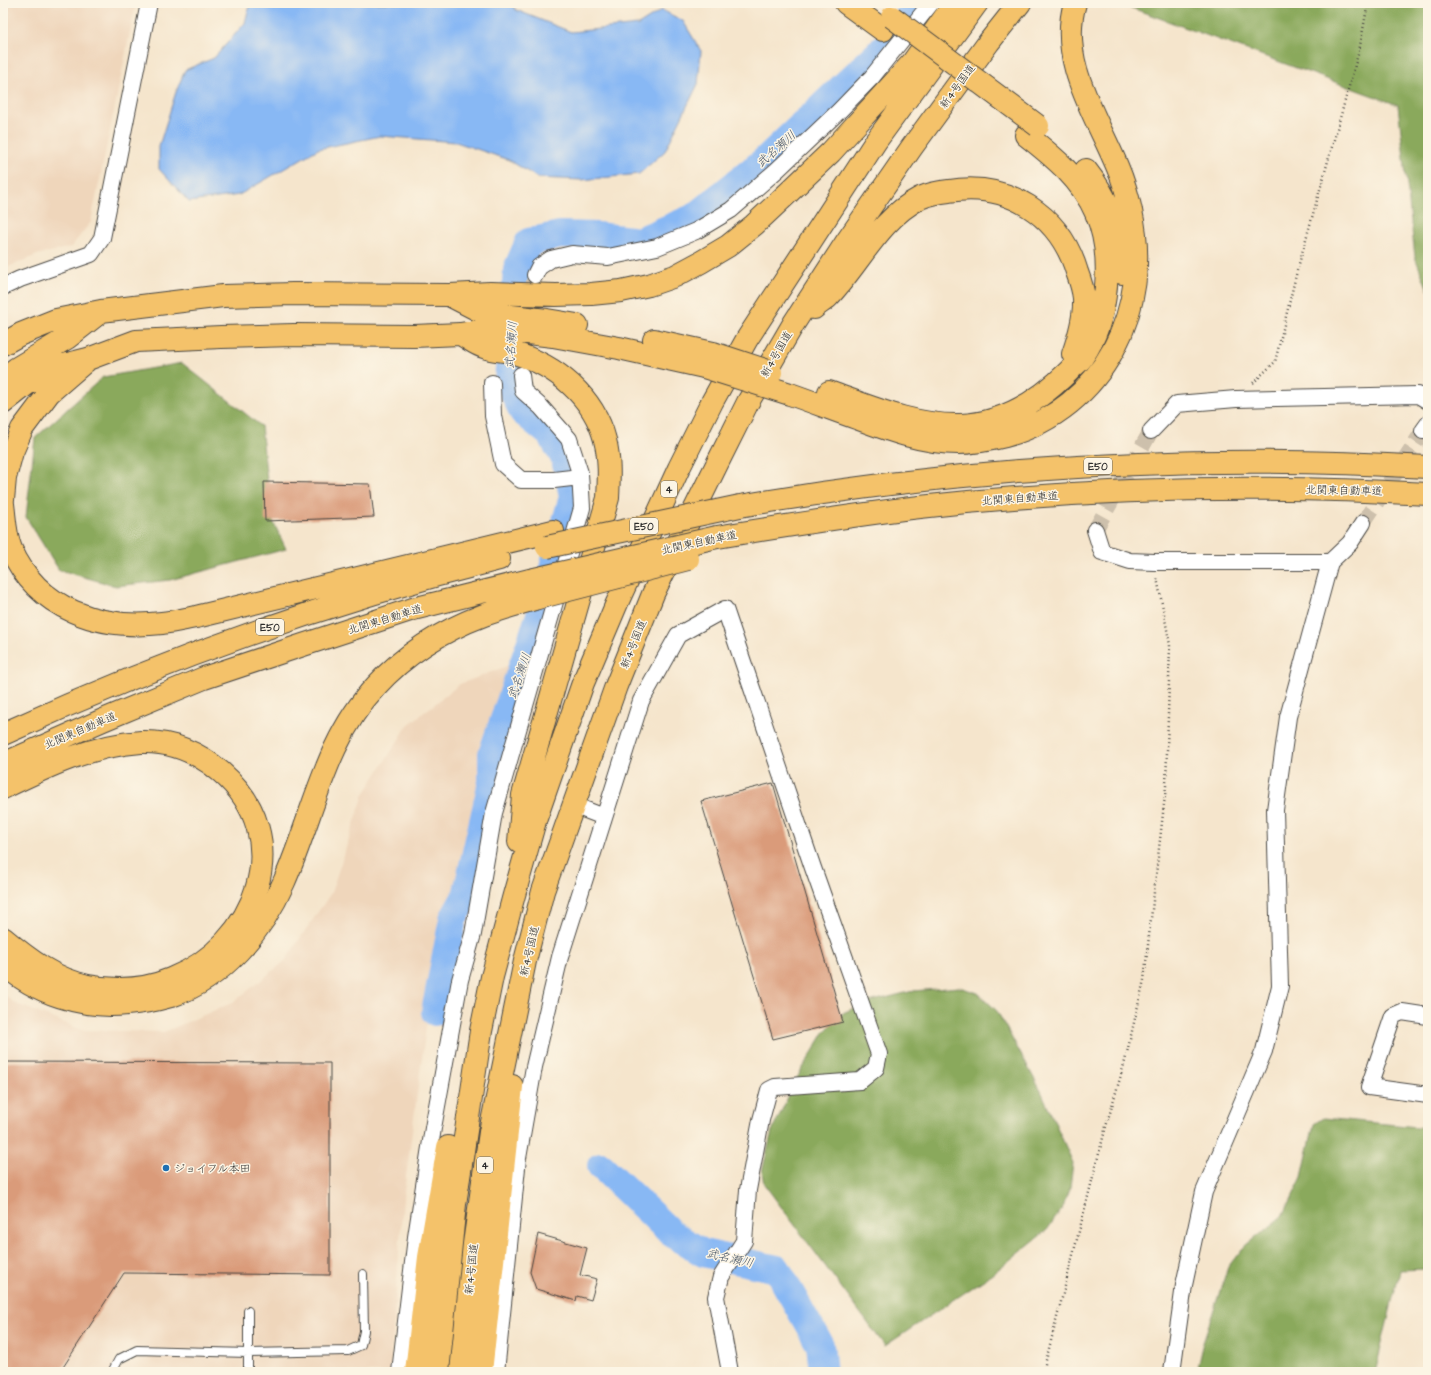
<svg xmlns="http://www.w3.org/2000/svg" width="1431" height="1375" font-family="'Architects Daughter','Klee One',sans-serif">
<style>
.built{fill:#efd6bb}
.forest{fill:#8aa95c;stroke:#5a6a44}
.water{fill:#88b8f4;stroke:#5a7290}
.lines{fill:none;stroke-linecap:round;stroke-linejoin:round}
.river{stroke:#88b8f4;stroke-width:28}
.building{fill:#da9b7a}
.street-tunnel{stroke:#cdc0ac;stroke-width:16;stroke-dasharray:16 8;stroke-linecap:butt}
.lane-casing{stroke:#494743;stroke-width:10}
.street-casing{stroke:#494743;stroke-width:18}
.highway-casing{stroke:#494743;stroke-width:24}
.path{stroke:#494743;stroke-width:2.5;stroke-dasharray:1 3;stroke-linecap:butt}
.lane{stroke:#fff;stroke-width:8}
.street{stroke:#fff;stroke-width:16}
.highway{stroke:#f4c26a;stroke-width:22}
.highway-bridge-casing{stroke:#494743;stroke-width:24;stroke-linecap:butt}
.highway-bridge{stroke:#f4c26a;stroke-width:22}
.poi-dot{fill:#1f6fb2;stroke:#fcf5e5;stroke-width:1.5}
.labels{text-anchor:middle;stroke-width:3;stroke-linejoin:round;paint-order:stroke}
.shield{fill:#fcf5e5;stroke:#6a6863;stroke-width:1}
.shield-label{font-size:10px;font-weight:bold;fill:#2b2b2b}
.street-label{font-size:11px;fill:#2b2b2b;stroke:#fcf5e5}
.poi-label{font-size:11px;fill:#2b2b2b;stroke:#fcf5e5;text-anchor:start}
.water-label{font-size:12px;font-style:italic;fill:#475567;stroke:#fcf5e5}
</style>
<rect width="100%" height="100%" fill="#fcf5e5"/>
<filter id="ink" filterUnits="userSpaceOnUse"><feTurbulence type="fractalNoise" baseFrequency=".025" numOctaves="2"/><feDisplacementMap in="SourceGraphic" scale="8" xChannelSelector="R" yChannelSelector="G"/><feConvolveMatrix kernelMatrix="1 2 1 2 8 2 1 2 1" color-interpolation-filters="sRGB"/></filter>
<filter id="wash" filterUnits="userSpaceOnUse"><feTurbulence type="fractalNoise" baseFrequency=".012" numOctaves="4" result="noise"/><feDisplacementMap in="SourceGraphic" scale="16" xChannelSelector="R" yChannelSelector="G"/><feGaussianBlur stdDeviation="0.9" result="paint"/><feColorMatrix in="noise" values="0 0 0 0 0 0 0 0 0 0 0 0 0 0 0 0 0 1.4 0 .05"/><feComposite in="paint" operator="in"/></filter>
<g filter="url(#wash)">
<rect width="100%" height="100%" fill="#f5e5cc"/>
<path class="built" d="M3,3H136L91,222L71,247L37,255L3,269Z
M515,663L487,756L428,1013L403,1199L390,1372H3V993L14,1003L82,1030L164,1032L234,1002L284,962L331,893L364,794L408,725L460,684Z"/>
<path class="forest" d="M1118,3H1428V290L1415,257L1398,105Z
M182,363L261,426L271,517L286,549L170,580L116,586L59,570L26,517L35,438L103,377Z
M959,987L978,993L997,1011L1041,1091L1073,1163L1070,1187L1061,1210L1047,1230L991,1275L885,1346L764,1184L762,1172L772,1131L797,1078L825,1031L843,1013L865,1003L913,991Z
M1323,1118L1428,1128V1269L1400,1270L1375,1372H1196L1203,1342L1228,1267L1242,1249L1283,1216L1302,1177L1314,1124Z"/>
<path class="water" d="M250,3H511L516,10L571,32L638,25L662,10L683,21L701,51L698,84L665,151L639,174L582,180L538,178L509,160L456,142L380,136L318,149L239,195L189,202L159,169V146L176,92L185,70L214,58L245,23Z"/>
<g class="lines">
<path class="river" d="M435,1012L453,919L466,896L492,782V754L541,612L573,496L565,459L551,435L523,412L508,381L517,269L529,242L560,235L597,236L639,241L693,218L764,161L887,45L918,3
M601,1166L671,1233L703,1253L777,1269L820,1345L823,1372"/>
</g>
<g id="blocks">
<path class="building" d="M264,482L370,484L374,517L265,521Z
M773,783L843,1022L773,1039L701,801Z
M3,1062L330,1063V1275L124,1273L60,1372H3Z
M538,1234L587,1248L580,1275L597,1279L591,1300L577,1296L576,1301L536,1289L530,1272Z"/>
</g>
</g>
<g filter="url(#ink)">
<use href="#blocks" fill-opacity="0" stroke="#494743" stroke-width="1"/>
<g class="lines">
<path class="street-tunnel" d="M522,366L535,275
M1363,523L1423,431
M1095,530L1151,431"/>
<defs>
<path id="lane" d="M248,1311V1372
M112,1372L119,1359L137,1350L248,1353L348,1351L361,1345L364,1331L363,1274"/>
<path id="street" d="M535,275L539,267L551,259L572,254L608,257L657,247L696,231L731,210L777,170L839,111L872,77L931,3
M3,287L20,279L91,254L102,238L149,3
M492,383L493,416L503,464L521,480H554L580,477
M1151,431L1177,404L1236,399L1418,395L1428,401
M1423,431L1428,424
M1095,530L1102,552L1130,561L1154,562H1330
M573,805L604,817
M1428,1016L1402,1012L1393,1016L1369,1087L1428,1095
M400,1372L416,1237L433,1128L460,980L473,934L494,813L582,508L580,473L569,439L541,407L523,391L521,375
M496,1372L518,1158L534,1067L560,957L641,701L678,635L725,609L813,868L879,1054L876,1068L860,1081L775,1087L769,1090L761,1120L748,1190L744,1241L721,1277L716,1297L730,1372
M1172,1372L1184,1285L1204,1192L1264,1051L1280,986L1275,810L1288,717L1330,562L1350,543L1363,523"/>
<path id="highway" d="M846,3L883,30
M1086,170C1110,200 1123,234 1122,273
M451,296L484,313L547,320L577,325
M814,308C818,304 824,301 828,297C859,265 879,219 920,198C929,194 940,192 949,191C1008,181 1060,215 1077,272C1080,280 1083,289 1084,298C1085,317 1079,337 1073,354
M460,334C468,338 476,345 484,347C494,351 505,350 514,353C556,365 594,397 605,440C610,459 609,479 608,498L523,795L519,842
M654,340L713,353
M3,344L21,334L56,320L101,311L223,296L293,294L450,295L490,293L556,295L591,294L621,291L649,285L675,276L701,262L728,246L754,225L787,194L831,152L913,62L955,3
M3,379L17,368L67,338L99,313
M829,392C871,407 914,426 960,425C1003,424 1039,401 1069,371C1073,366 1080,362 1083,356C1109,319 1114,255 1096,213C1082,180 1054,157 1026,135
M790,394C813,402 836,411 859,419C891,431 923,443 958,443C974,443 989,440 1005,436C1104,409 1153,308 1131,211C1128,196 1123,180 1117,166C1096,115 1058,61 1075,3
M3,403L27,384L56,367L88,359L136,341L221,337L294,335L414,336L460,334L492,329L553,336L619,348L704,367
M3,500L5,478L12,452L22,429L49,393L86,361
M3,504C5,519 5,535 11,549C38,610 100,630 162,623C173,622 185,619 196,617L553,531
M740,506C967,467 1199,453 1428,467
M717,537C785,526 852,515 920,507C1088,488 1259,484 1428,494
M3,734C162,661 329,601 499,559
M3,764L103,720L204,678L303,645L413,609L530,580
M3,788C46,767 92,745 141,742C172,741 198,752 221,772C298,838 256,945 171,979C145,990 115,991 88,986C54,979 28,959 3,938
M3,963C34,993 84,1009 127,1004C142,1003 157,1000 171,996C223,979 263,930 284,882C313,817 325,740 376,686C405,654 444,630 484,615C501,609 518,604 534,599
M416,1372L429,1257L448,1147
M438,1372L455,1204L481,1031L492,977L514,895L535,821L583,683L617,603L679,468L712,402L747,339L876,141L977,3
M461,1372L474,1244L490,1132L525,961L543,891L616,686L653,594L716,466L748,402L794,323L847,241L912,147L989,42L1020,3
M481,1372L512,1086"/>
</defs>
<use href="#lane" class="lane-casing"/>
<use href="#street" class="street-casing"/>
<use href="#highway" class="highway-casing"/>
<path class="path" d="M1253,383L1275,362L1297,271L1359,51L1368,3
M1043,1372L1105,1130L1125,1061L1144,980L1166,787L1170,645L1157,578"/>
<use href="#lane" class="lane"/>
<use href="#street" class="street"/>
<use href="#highway" class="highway"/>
<defs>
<path id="highway-bridge" d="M892,17L1038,126
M713,353L771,372
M704,367L790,394
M547,547L740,506
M530,580L717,537
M534,599L688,559"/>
</defs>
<use href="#highway-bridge" class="highway-bridge-casing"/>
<use href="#highway-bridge" class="highway-bridge"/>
</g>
</g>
<circle class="poi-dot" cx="166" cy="1168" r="4"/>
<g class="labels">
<g class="shield">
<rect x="1084" y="458" width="28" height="16" rx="3"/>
<rect x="661" y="481" width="16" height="16" rx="3"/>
<rect x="630" y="518" width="28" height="16" rx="3"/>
<rect x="256" y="619" width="28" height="16" rx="3"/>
<rect x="477" y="1157" width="16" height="16" rx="3"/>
</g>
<g class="shield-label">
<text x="1098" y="470">E50</text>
<text x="669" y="493">4</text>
<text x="644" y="530">E50</text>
<text x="270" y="631">E50</text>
<text x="485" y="1169">4</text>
</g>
<g class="street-label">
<text transform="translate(957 86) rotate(-54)" y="4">新4号国道</text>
<text transform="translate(776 354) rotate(-60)" y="4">新4号国道</text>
<text transform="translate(1344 490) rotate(1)" y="4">北関東自動車道</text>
<text transform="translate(1020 498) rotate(-4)" y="4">北関東自動車道</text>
<text transform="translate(699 542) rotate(-12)" y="4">北関東自動車道</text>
<text transform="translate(385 619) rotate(-17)" y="4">北関東自動車道</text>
<text transform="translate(633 644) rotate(-68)" y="4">新4号国道</text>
<text transform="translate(80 730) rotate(-23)" y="4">北関東自動車道</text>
<text transform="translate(529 951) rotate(-77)" y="4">新4号国道</text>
<text transform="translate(471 1269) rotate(-84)" y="4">新4号国道</text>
</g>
<g class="poi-label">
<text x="174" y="1172">ジョイフル本田</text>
</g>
<g class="water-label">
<text transform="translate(776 149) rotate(-42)" y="4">武名瀬川</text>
<text transform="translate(511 345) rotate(-86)" y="4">武名瀬川</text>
<text transform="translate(519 676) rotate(-71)" y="4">武名瀬川</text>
<text transform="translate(730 1258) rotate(13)" y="4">武名瀬川</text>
</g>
</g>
<rect width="1431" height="1375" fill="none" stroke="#fcf5e5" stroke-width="16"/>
</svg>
